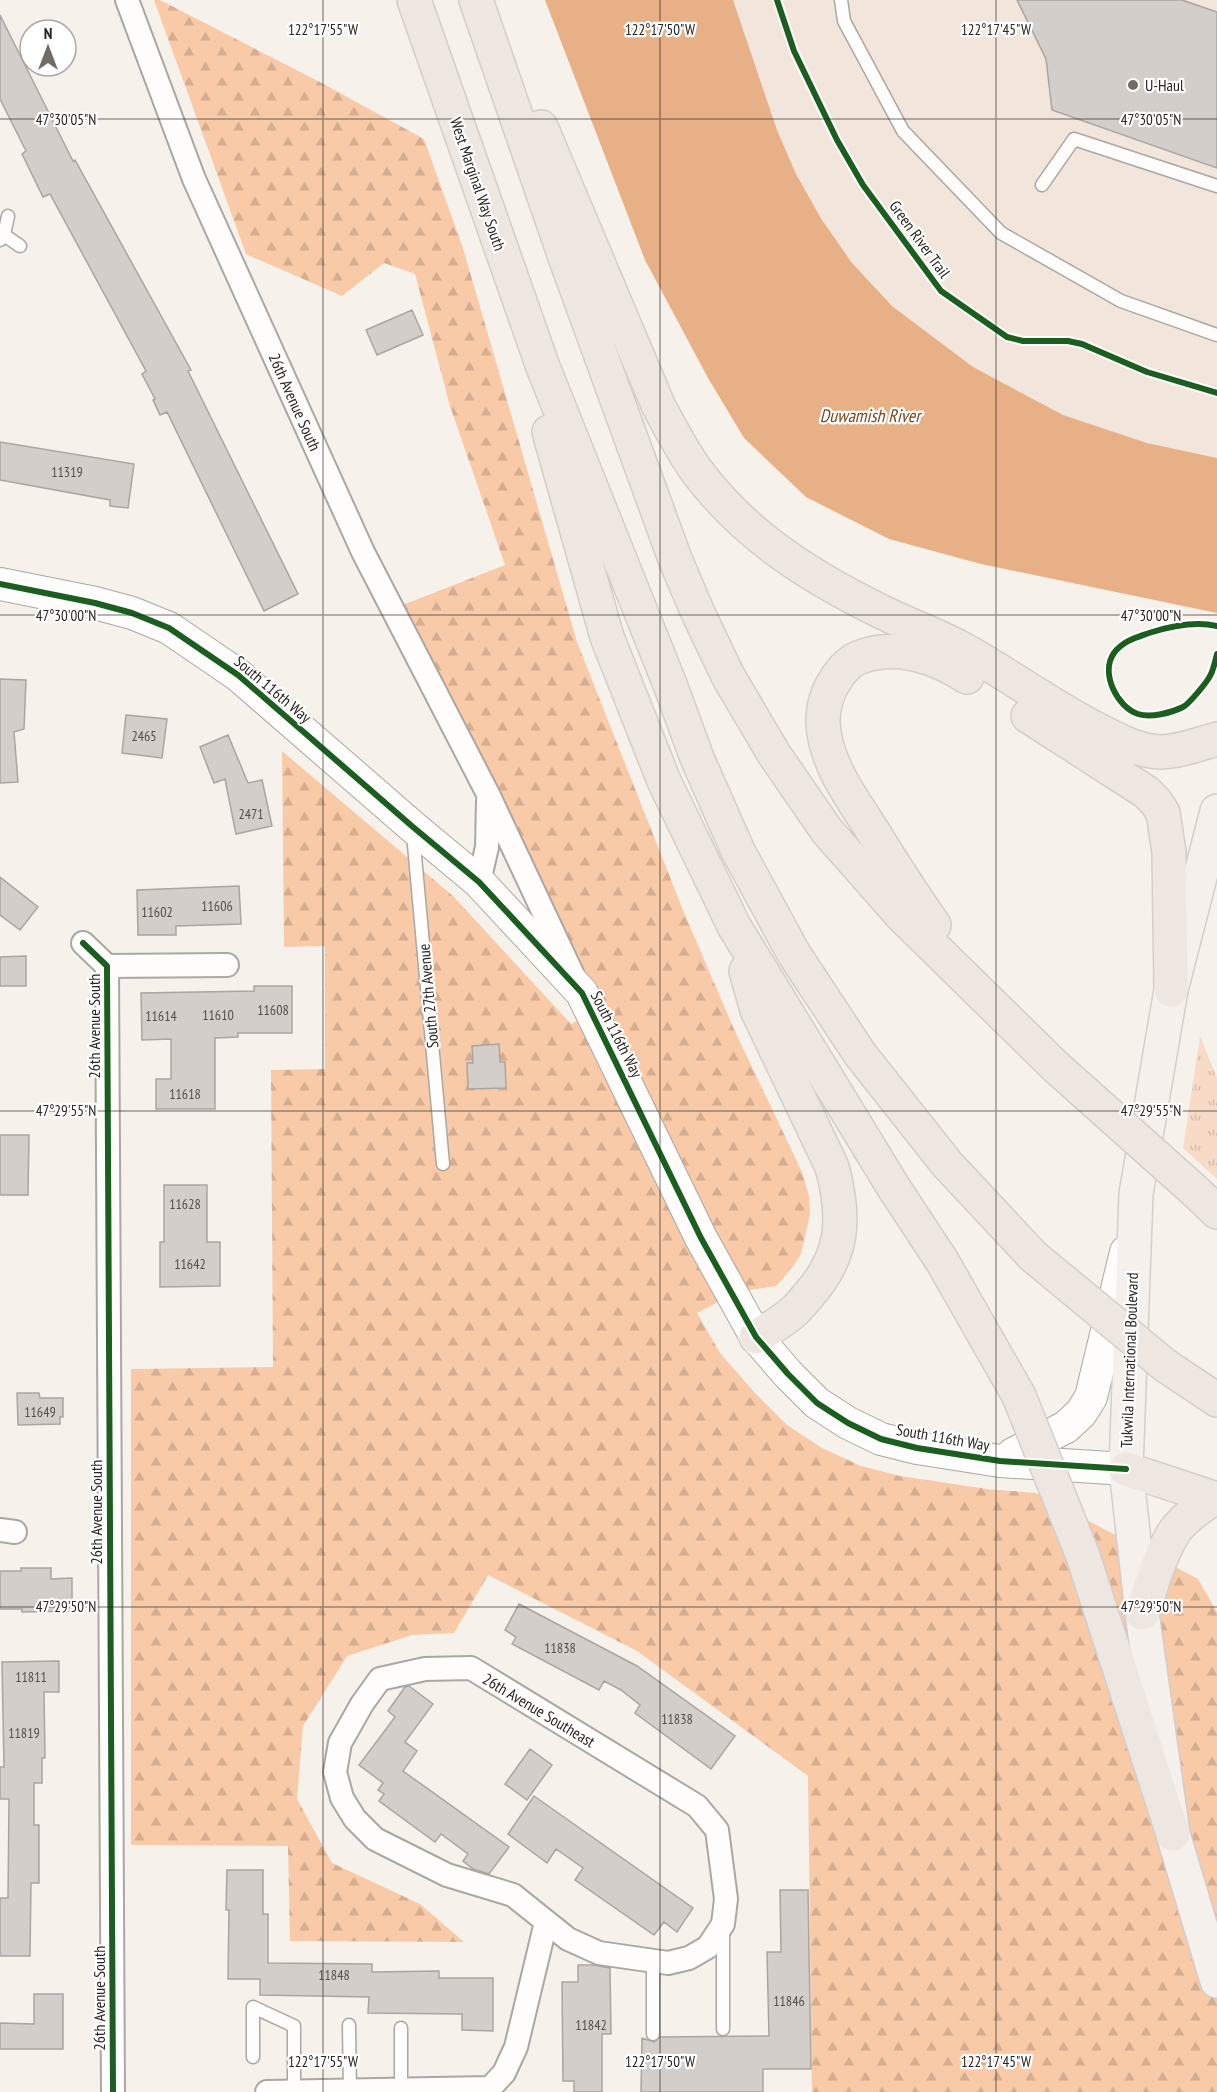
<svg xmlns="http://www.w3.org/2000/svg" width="1217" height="2092" font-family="'PT Sans Narrow',sans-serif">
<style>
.built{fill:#f2e5db}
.grass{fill:url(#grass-tufts)}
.forest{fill:url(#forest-firs)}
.water{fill:#e8b086}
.building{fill:#d3ceca;stroke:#a9a5a2;stroke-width:1.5}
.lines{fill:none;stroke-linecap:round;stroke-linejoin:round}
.lane-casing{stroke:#aba7a3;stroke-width:15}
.street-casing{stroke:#aba7a3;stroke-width:26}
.secondary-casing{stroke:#aba7a3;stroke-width:34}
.primary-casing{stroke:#d1cecb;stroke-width:36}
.highway-casing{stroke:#d1cecb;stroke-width:36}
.lane{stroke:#fefdfc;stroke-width:12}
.street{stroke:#fefdfc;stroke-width:22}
.secondary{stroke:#fefdfc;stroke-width:32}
.primary{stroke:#f5f0ec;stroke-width:33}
.highway{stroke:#eee7e1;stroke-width:33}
.highway-bridge-casing{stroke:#d1cecb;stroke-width:36;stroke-linecap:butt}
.highway-bridge{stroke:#eee7e1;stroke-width:33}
.cycleway-casing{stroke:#fff;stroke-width:10}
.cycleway{stroke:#1b5e20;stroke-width:6}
.ticks{fill:none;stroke:#292421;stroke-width:1.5;stroke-opacity:0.45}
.poi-dot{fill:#716c68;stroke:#fff;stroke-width:2}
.labels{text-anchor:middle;stroke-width:4.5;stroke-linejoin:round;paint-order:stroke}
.number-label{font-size:14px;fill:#544e4b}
.poi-label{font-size:16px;fill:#292421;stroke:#fff;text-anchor:start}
.street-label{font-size:16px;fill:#292421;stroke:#fff}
.water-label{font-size:18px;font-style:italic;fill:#7b471f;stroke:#fff}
.ticks-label{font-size:15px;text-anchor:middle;fill:#292421;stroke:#fff;stroke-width:4.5;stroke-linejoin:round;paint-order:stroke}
</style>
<defs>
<pattern id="grass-tufts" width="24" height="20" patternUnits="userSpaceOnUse" patternTransform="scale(1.5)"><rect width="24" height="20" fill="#f8dbc7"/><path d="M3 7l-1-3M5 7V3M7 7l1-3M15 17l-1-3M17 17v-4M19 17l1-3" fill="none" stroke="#d5bcab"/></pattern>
<pattern id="forest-firs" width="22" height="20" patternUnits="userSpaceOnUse" patternTransform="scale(1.5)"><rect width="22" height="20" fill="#f8caa8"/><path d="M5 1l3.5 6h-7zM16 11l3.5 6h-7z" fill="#d5ad90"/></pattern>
</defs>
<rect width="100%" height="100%" fill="#f7f1ec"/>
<path class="built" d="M733,0H1217V458L1147,443L1063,415L973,367L892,306L852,264L822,220L796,174L777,130Z"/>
<path class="grass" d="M1200,1036L1217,1078V1179L1183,1148Z"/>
<path class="forest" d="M154,0H160L318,81L424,139L463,248L577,642L683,910L733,1027L802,1172L809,1196L810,1215L801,1254L792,1268L776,1286L737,1292L697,1313L720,1353L755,1393L787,1425L822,1448L861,1466L900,1476L987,1489L1036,1493L1198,1579L1217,1612V2092H812L808,1776L637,1651L488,1575L454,1633L412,1635L347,1656L303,1726L297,1799L332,1863L420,1904L464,1942L290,1941L288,1846L131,1845V1369L273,1367L271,1070L325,1069V946L284,947L282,751L453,896L571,1024L599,1009L400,606L505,565L450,406L415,274L384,263L342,296L246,254Z"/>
<path class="water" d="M545,0H733L777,130L796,174L822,220L852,263L892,306L973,367L1063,415L1147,443L1217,458V613L981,564L889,539L806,497L744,438L708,378L645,260Z"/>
<path class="building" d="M1017,0H1182L1217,12V168L1052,110L1046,59Z
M0,15L73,161L75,160L191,370L188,371L298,594L264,611L167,412L160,415L153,400L155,399L142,374L146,371L50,194L43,197L22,154L26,151L0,99Z
M412,310L423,335L377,355L366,330Z
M0,442L134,464L128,508L110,506V500L0,480Z
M0,679L26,680L24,729L14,732L18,782L0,783Z
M126,715L167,719L162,758L122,753Z
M228,735L248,783L262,780L272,826L236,834L225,779L214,783L200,747Z
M0,877L38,907L20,930L0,915Z
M239,886L241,924L176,926V935H138L137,890Z
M26,956V986H0V957Z
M254,986H292V1033H238V1037L215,1038V1109H156V1079H171V1039L142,1040L141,993L254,991Z
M499,1044L500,1062H505L506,1088L468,1089L467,1063H473L472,1046Z
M0,1135H29L28,1195H0Z
M164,1185H207V1242H220V1286L160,1287V1242H164Z
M17,1393H39L40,1398H63V1417H60V1424L18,1425Z
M21,1568H51V1579L72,1578V1611L22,1612V1609H0V1571H21Z
M519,1604L637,1666L735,1736L711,1769L635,1713L640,1705L621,1690L604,1681L599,1690L512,1644L516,1637L505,1630Z
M59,1661V1692H44L45,1758H42V1783H34V1825H39V1883H31L30,1956H0V1898H8L9,1799H0V1767H4L2,1662Z
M409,1686L433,1704L405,1742L417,1751L403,1771L509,1847L489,1874L473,1869L463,1861L468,1854L441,1834L435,1842L379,1801L384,1794L378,1790L383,1783L359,1765L395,1717L388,1711L405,1687Z
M530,1749L552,1765L527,1800L505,1784Z
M534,1796L693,1908L677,1932L664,1922L654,1935L575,1880L583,1868L556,1849L547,1863L508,1834Z
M227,1870H263V1914H268V1963L372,1964V1972L439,1971V1978H493V2031L462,2030V2014L368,2013L369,1997L260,1995V1979H228L229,1910H226Z
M780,1890H808L811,2069H763V2092H641L642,2038L654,2042L660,2037L769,2036L767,1952H781Z
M578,1965H593L610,1968L611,2034H602V2092H574V2081H563L562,1982H578Z
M34,1994H63V2049H0V2023L34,2024Z"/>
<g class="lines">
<defs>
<path id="lane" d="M841,0L844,21L903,131L1001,233L1121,301L1217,335
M1042,185L1074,139L1217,186
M4,235L20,246
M0,240L4,235L8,216
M413,834L443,1164
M723,1928V2029
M653,1960V2034
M349,2025L350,2091
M401,2028V2090
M253,2057V2007L294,2026V2092"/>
<path id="street" d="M127,0L194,179L363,552L488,794L572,973
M479,882L487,847L488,801
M83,943L107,966L113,2092
M107,966L227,965
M0,1530L15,1532
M471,1668L697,1806L717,1830L726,1899L723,1924L708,1947L689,1958L668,1963L599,1953L568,1939L513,1895L447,1875L375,1839L355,1819L342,1798L335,1772L340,1743L362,1704L380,1679L425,1669Z
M267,2092L490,2088L504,2073L516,2047L546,1922"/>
<path id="secondary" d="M0,584L95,603L132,613L169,628L238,675L413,827L479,882L582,993L701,1238L756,1337L788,1374L817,1403L848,1423L881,1439L917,1448L1000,1461L1126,1469
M1013,1454L1066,1427L1081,1413L1091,1397L1126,1252"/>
<path id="primary" d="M1217,811L1171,990L1136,1194L1126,1469L1142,1613L1173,1834L1217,1981"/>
<path id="highway" d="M414,0L543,367L671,687L697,758L738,851L794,954L860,1054L947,1164L1033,1256
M476,0L565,257L675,559L698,613L728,676L774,754L827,831L903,917L1056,1067
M541,127L659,407C672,430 683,453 699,474C745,535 809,576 878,610C907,625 939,635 968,652C1014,678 1057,710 1104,733C1122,742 1139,751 1160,752C1178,752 1199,744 1217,739
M549,432L607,637L664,781L734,926L894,1188L942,1261L1019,1396
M1028,716L1146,792L1156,802L1163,813L1169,852L1171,990
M934,925C913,895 893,864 874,833C853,800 824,762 823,722C823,706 827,692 836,679C842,669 852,659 863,656C899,644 937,658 967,677
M746,971L757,1010L832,1167C846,1219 844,1256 807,1297C802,1303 797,1309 791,1314C780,1323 767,1330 756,1337
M1195,1191L1217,1212
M1166,1366L1217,1400
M1126,1469L1217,1499
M1083,1556L1173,1834
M1142,1613C1151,1589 1162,1546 1178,1527C1188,1515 1201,1507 1214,1498"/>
</defs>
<use href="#lane" class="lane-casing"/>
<use href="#street" class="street-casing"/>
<use href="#secondary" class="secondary-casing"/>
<use href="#primary" class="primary-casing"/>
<use href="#highway" class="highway-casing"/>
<use href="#lane" class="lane"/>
<use href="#street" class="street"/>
<use href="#secondary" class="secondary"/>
<use href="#primary" class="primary"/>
<use href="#highway" class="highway"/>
<defs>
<path id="highway-bridge" d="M1056,1067L1195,1191
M1033,1256L1166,1366
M1019,1396L1083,1556"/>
</defs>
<use href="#highway-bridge" class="highway-bridge-casing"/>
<use href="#highway-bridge" class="highway-bridge"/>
<defs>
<path id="cycleway" d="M777,0L794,51L837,140L863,185L941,291L1007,337L1023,341H1068L1082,344L1147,372L1217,393
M0,584L95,603L132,613L169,628L238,675L413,827L479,882L582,993L701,1238L756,1337L788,1374L817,1403L848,1423L881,1439L917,1448L1000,1461L1126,1469
M1217,626C1195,621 1171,626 1149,633C1135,638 1123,641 1114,653C1100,673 1117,707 1138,714C1151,718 1171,713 1183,707C1189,704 1207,682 1210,676C1214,669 1215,661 1217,654
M83,943L107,966L113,2092"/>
</defs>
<use href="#cycleway" class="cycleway-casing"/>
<use href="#cycleway" class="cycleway"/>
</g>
<path class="ticks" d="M323,0V2092M660,0V2092M996,0V2092M0,119H1217M0,615H1217M0,1111H1217M0,1607H1217"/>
<circle class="poi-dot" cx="1133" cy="85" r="6"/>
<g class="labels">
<g class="number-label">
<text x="67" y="477">11319</text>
<text x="144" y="741">2465</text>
<text x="251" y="819">2471</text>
<text x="217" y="911">11606</text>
<text x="157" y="917">11602</text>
<text x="273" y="1015">11608</text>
<text x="218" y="1020">11610</text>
<text x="161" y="1021">11614</text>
<text x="185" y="1099">11618</text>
<text x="185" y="1209">11628</text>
<text x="190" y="1269">11642</text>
<text x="40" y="1417">11649</text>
<text x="560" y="1653">11838</text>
<text x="31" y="1682">11811</text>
<text x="677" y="1724">11838</text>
<text x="24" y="1738">11819</text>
<text x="334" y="1980">11848</text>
<text x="789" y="2006">11846</text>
<text x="591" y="2030">11842</text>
</g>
<g class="poi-label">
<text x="1145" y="91">U-Haul</text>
</g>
<g class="street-label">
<text transform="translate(478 184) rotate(71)" y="6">West Marginal Way South</text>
<text transform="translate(920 239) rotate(54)" y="6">Green River Trail</text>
<text transform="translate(295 402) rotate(66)" y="6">26th Avenue South</text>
<text transform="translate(273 689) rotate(40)" y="6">South 116th Way</text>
<text transform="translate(428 996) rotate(-95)" y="6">South 27th Avenue</text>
<text transform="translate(94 1026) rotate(-90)" y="6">26th Avenue South</text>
<text transform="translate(617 1034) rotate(63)" y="6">South 116th Way</text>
<text transform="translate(1129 1360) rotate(-88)" y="6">Tukwila International Boulevard</text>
<text transform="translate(943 1437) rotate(10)" y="6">South 116th Way</text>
<text transform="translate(96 1512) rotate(-90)" y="6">26th Avenue South</text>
<text transform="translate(539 1710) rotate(31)" y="6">26th Avenue Southeast</text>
<text transform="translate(99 1998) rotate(-90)" y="6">26th Avenue South</text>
</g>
<g class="water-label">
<text x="870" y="422">Duwamish River</text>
</g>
</g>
<g class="ticks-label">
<text x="323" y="35">122°17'55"W</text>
<text x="660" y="35">122°17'50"W</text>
<text x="996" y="35">122°17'45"W</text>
<text x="66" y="125">47°30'05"N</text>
<text x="1151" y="125">47°30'05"N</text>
<text x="66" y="621">47°30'00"N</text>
<text x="1151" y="621">47°30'00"N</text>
<text x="66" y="1116">47°29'55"N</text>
<text x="1151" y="1116">47°29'55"N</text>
<text x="66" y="1612">47°29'50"N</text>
<text x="1151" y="1612">47°29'50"N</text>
<text x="323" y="2067">122°17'55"W</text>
<text x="660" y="2067">122°17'50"W</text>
<text x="996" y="2067">122°17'45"W</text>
</g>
<g transform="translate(48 48)"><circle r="28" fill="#ffffff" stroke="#a9a7a6" stroke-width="1.5"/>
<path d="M0-4.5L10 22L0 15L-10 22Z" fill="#716c68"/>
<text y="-9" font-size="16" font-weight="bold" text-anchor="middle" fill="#292421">N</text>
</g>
</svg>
